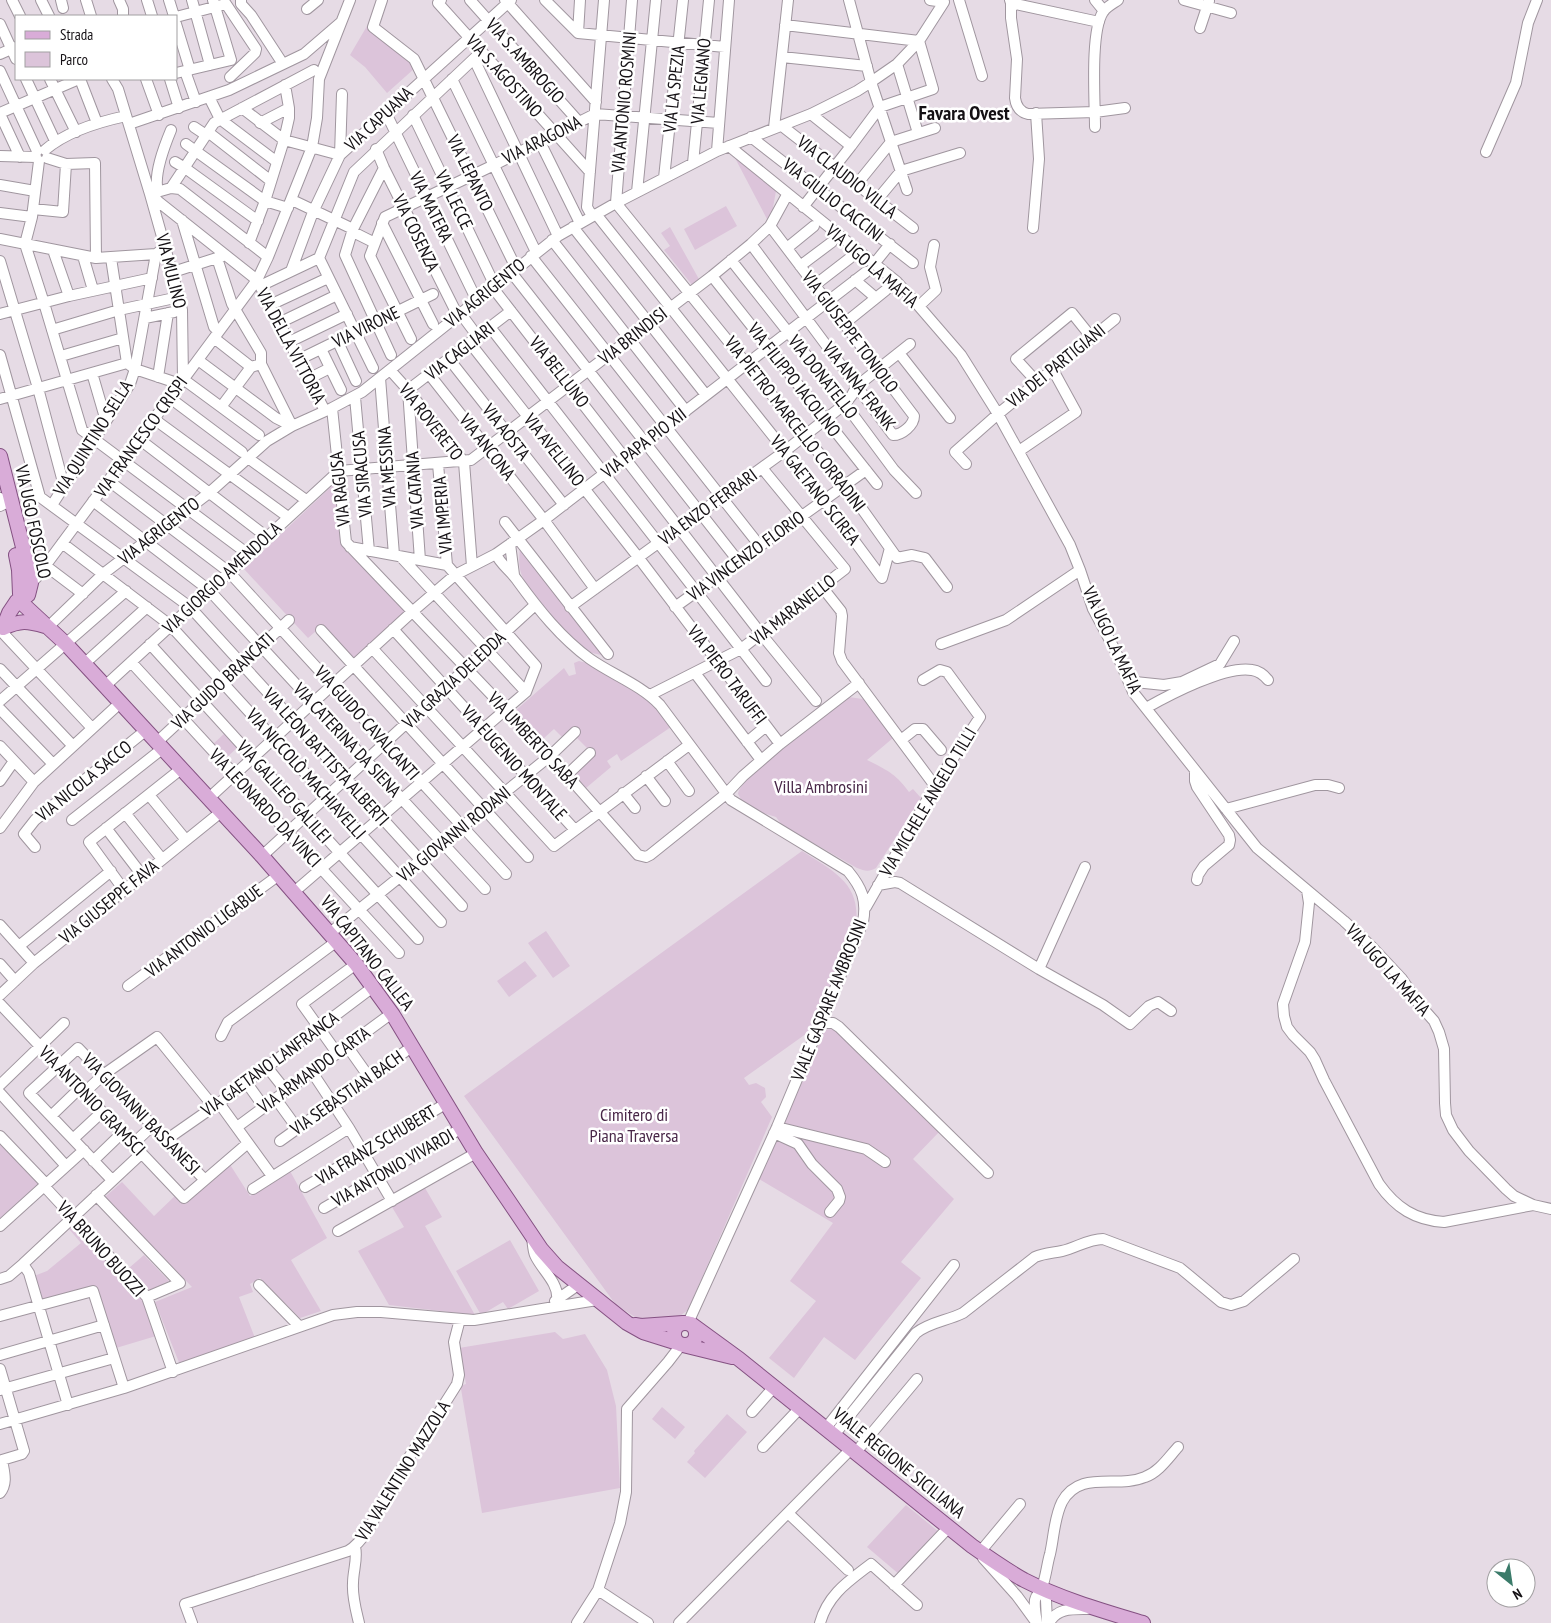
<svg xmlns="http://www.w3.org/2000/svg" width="1551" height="1623" font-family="'PT Sans Narrow',sans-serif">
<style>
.green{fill:#dcc4da}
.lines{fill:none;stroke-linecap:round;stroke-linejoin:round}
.minor-casing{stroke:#a0969f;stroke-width:12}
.major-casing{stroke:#845182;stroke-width:16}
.minor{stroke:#fff;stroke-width:10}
.major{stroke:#d9acd8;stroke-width:14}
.labels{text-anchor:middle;stroke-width:5;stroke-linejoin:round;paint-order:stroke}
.street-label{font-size:18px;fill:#141014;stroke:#fff}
.park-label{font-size:18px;fill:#482647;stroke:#fff}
.quarter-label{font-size:20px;font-weight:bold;fill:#141014;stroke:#fff}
</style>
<rect width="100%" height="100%" fill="#e6dbe5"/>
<path class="green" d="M367,26L409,57L415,68L387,93L365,67L350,55Z
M735,158L776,191L772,213L768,221Z
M726,206L737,226L695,250L684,229Z
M670,227L700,281L693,286L664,250L670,246L661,233Z
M335,483L337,518L341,527L406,611L354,659L323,625L308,638L244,569Z
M520,548L603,655C597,654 593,654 588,651C568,640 533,599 523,578C518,568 519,558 520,548Z
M579,661L594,665L640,694L653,705L671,727L621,761L617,754L607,761L611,767L586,788L571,771L589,750L575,736L568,743L554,729L543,739L515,711L564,668L569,676L576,674L574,663Z
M848,697L863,699L893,738L867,760C887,770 896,774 909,792L913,789L921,798L876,868C869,872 865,871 857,868L782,825L776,817L756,811L742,801L738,794C740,776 829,712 848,697Z
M226,732L239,746L224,760L211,746Z
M802,851C838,874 865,886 854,935L810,1031L744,1078L749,1085L756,1083L765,1088L766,1097L761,1102L772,1117L688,1310L677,1318L647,1320L635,1317L616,1305L464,1096Z
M546,931L570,966L553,978L528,943Z
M525,961L537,976L509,997L497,981Z
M831,1029L837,1031L939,1132L913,1159L954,1199L901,1262L921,1278L855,1360L824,1337L794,1378L769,1358L816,1301L790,1281L833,1223L759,1179L825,1030Z
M0,1140L39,1182V1185L0,1223Z
M229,1163L250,1196L290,1171L327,1238L291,1260L321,1311L300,1318L260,1278L250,1284L253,1292L239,1297L255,1338L180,1365L155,1302L192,1287L105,1197L122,1182L154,1216L176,1195L186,1204Z
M425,1188L442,1217L425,1226L475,1315L389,1305L358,1251L404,1227L392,1207Z
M77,1223L142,1295L156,1336L116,1348L97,1288L94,1287L42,1302L34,1276L47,1271L81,1243L69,1229Z
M510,1240L539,1291L508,1309L503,1302L481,1315L456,1271Z
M144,1255L169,1281L150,1291L129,1268Z
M555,1332L563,1339L585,1334L607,1370L616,1406L620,1488L482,1513L461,1389L463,1385L466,1384L459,1348Z
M662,1407L685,1427L675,1439L652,1419Z
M727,1414L747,1432L705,1478L687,1462L695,1453L694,1451Z
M906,1505L939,1532L900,1575L867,1547Z"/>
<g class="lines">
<defs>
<path id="minor" d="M12,0L20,16
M41,0L49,16
M61,0L63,8
M86,0L91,16
M119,0L123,9V16
M147,0L152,16
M169,0L174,16
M192,0L210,65
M241,0V4L251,15L283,64
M382,0L373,27L414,59L516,268
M441,0L438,3L590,172
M470,0L579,122
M505,0L596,102
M545,0L578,33L725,47
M632,0L616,203L845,485L897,558L912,555L925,558L947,587
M849,0L871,82L907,190
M959,0L982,76
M1010,0L1011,3V18L1017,59L1015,98C1016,106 1020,112 1028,114L1095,112L1125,108
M1095,0L1104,11
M1184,0L1231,13
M1011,3L1099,22
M307,9L318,0
M176,17L226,4L256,49L255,53L230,77
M0,24L16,59
M176,24L190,70
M785,25L919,41L933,89L880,107L851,146L803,207
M1200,28L1209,1
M578,33L580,0
M0,54L16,47
M782,57L867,66
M474,59L558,236
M897,64L918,133
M0,71L37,151
M185,71L196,102
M176,73L231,60L213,0
M26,79L55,141
M50,79L76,132
M80,79L97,123
M112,79L118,89L150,194L179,297L182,310L183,379L259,435
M146,79L159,115
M170,79L179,108
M452,79L536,252
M209,97L220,119L277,162
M242,108L284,140L340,155
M0,113L79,79
M386,113L477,301
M0,114L20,157
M811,114L851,146
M413,115L495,286
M260,123L289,108
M129,124L229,90L304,54L340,23
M782,126L913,228
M194,127L206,135
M1095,127C1095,101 1090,32 1103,12C1106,7 1114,3 1118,0
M774,128L788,0
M208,132L271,181
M751,137L913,263
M540,142L580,223
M186,144L265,201L288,208
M729,146L897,282L917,304L961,355L998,414L1070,545L1080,570L1093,609L1115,650L1133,692L1257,848L1344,921L1373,948L1402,979L1419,1004L1434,1021L1439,1032L1444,1049L1445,1103L1446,1115L1453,1130L1469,1151L1506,1189L1514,1196L1533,1205
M376,149L384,168L458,316
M45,150C67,131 98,122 126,116
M717,151L729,0
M1486,152L1516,83L1528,23L1537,0
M340,155L342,94
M0,156L36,157
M47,158L66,164L95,163L96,258
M39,161L32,217L25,244L44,303L82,430L248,554
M175,162L185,168L258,221
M693,163L709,0
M384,168L353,229L345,255L391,355
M664,178L683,0
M857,184L891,142L935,128
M0,185L35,191
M171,188L180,189L268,257
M158,192C153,175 164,147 171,130
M637,192L656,0
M150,194L171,188L214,123L314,70
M151,195L160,203L257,280L325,411
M292,200L353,229L355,233L375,243
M877,200L901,171L960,153
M33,209L63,212L66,164
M0,213L32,217
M596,214L824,500L882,578L890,548
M592,216L587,207L604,0
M182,220L214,327L219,331
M382,223L433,324
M573,227L706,395
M1033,228L1039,159L1036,113
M0,239L96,258L156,254L160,251
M552,240L686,411
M249,243L265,201L284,140L289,118V108L285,85
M751,244L893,435C902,435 914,425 914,416L770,226
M787,248L814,226
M53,250L69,296
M83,256L93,290
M531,256L760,546
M111,258L127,363L135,369L180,384
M217,258L232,304L261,353V364L292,426
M731,260L845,404L894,470L916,493
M0,261L38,388L64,486
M874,264L890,244
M800,266L832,242
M291,271L313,212L340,155L511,0
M173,272L223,256
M511,272L739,562
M712,276L877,484
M855,280L876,298
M815,285L850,258
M260,286L319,258
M493,288L762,635L816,701
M270,305L328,278
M919,306L936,290L930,267L934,245
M0,314L69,296L152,278
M461,314L478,337
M145,318L174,312
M279,323L337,295
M845,323L886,290
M490,327L766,681
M52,330L119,310L179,297
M214,338L251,367
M411,339L370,256L385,217L494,165L595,114L719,123
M289,342L347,314
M338,342L356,381
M470,343L638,557L780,744
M321,349L341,390
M899,353L950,418
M0,355L40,497L190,607L462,906
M61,356L123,338
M449,359L564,505
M198,360L276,418L292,426
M298,360L433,294
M373,368L319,258L354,172L481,52
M390,370L408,390L464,462L472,566
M92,373L106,421
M429,374L544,520L595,589
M158,377L168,313
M380,378L394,555
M308,379L330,368
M1037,382L1016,359L1072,313L1092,338
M355,397L369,551
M170,398L242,452
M0,399L127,363
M221,407L251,367L261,364
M332,408L346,542L550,756L638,855L646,857L650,855L726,794L743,776L780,744L859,683
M154,419L288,517
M139,439L267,537
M1019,451L1076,412L1053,370
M248,458L306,500
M438,464L447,565
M966,464L955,452L998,414L1115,319
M109,481L229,572L506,874
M0,498L4,504L0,506
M93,501L209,590L485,889
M52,505L130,384L135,369L156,254
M505,522L608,654
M62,543L170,625L441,922
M510,544L514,575
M496,554C500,564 511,571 517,580C538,609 561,638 590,659C613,675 641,685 660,705L731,800L848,871C862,888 867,900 863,922L777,1127L688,1323
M401,557L526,692
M26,559L36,565L46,566L83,594
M420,560L408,390L511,311
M27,587L37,577L257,280L268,257L312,147L317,118L319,79L350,0
M822,587L841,611L842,616L839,653L842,661L935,786
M570,607L785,451L845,404L852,395L857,386L910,344
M675,607L866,470
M48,627L103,574L209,493L267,441L292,426L332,408L362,392L558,236L616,203L717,151L811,114L857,91L871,82L897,64L919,41L944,2L930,0
M393,629L575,830
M321,630L528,857
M1,631L92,728
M150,644L418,939
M941,644L1006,620L1080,570
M372,648L554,846L689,745
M131,662L399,953
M84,664L147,607
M0,669L73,746
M695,673L761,760
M1130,684L1135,682L1164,685L1182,682L1220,664L1234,641
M105,686L339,471L471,460L712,276L751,244L770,226L787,195
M650,695L741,649L845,569L762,468
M0,701L126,591
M1146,708C1169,695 1226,665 1252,670C1259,671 1264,675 1268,680
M0,709L53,764
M901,740L915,729H923L941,750
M747,742L766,726
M156,743L289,620
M0,746L34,782
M667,761L689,791
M1195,770V781L1197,787L1229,835L1230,840L1229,845L1204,866L1198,875L1197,880
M567,775L590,753
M646,776L665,801
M0,781L14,761
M623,793L635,808
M149,795L186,840
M209,798L412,612L455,575L496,554L544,520L866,272
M1226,809L1315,785H1328L1339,788
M125,813L162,859
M72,820L162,749
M0,828L34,782L120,703
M106,828L142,875
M35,847L24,834L35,820L145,731
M262,856L535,605
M878,885L895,882L900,883L1039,969L1103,1005L1130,1024L1149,1006L1158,1002L1171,1011
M124,890L89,842L181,769
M1307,890L1309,903L1305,942L1283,1004L1284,1016L1287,1027L1293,1035L1310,1052L1315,1060L1324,1080L1379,1184C1396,1208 1415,1220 1444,1222L1533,1205L1551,1209
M294,892L526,692L536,666L447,565L350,547
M866,907L935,786L980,717L947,672L940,670L923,680
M0,925L34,963
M330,933L550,756L575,732
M19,946L111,871
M0,964L15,981
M1039,969L1085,867
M128,986L279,875
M0,995L34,963L221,812
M0,1004L184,1198L248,1143
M821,1023H833L839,1027L988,1173
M221,1036L228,1022L337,941
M347,1046L369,1077
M337,1053L302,1004L356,964
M267,1067L286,1091
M312,1072L349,1128L392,1201
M246,1082L264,1107
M0,1085L64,1023
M0,1093L66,1166
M84,1093L103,1075L157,1037L213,1106
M276,1099L297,1128
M219,1103L272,1176
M51,1116L80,1088
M237,1127L392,1013
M777,1127L866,1149L885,1162
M774,1133L798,1144L812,1164L837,1189L840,1197L839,1201L830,1212
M0,1136L46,1184
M73,1139L102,1112
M166,1140L219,1103L373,987
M280,1141L413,1046
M133,1144L152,1126
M93,1161L122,1133
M112,1180L29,1093L78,1048L204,1179
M44,1186L147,1297L173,1372
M305,1187L447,1103
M253,1189L349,1128
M96,1195L180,1283L147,1297
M324,1208L462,1128
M0,1226L84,1150
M338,1231L476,1153
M532,1238C533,1244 533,1250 535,1255C541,1269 559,1283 557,1299
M23,1264L29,1273L68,1405
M0,1279L9,1276L23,1264L142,1153
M259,1285L299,1326
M555,1301L578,1285
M0,1316L93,1291L124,1388
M0,1355L104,1325
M0,1369L24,1451L22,1454L2,1460C4,1472 8,1483 0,1493
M0,1390L114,1358
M752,1412L774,1387
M0,1424L124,1388L333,1315L357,1312H381L474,1320L597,1300
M826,1428L954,1265
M834,1435L916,1333C930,1322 947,1321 963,1313L1035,1257C1044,1253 1052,1253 1062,1251C1076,1248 1088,1239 1103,1239L1180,1268L1221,1302L1231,1305L1244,1301L1294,1259
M763,1447L800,1408
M856,1452L917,1379
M788,1513L848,1570
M355,1547C358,1558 353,1571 353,1583C352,1597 356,1610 359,1623
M980,1552L1020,1504
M983,1558L1017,1596L1036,1622
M894,1585L949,1527
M1042,1588L1046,1600L1047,1623
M598,1590L648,1623
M192,1623L185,1604L348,1551C370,1538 381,1502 394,1481C414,1448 437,1417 457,1384L459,1375L454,1342L460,1319
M577,1623L598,1590L620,1523L626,1492L627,1409L668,1362L681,1345
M679,1623L851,1449
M820,1623C828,1594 849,1581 871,1564L917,1605
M1037,1623C1036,1616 1034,1608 1035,1600C1036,1595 1040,1592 1042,1587C1046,1577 1047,1564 1050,1554C1054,1537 1054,1518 1062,1502C1080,1469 1117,1489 1145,1477C1159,1472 1168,1458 1178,1447
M1049,1623C1057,1608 1072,1609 1087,1609"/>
<path id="major" d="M0,456L26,559L31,583L28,595
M16,555L19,570L20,594
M24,605L66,644L105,686L262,856L356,964L393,1015L476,1153L508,1200L541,1249L557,1267L627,1323L643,1332L678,1343
M3,628C21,620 27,621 45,626
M3,628L9,613L17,601
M674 1334a11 11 0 1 1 22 0a11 11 0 1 1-22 0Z
M691,1324L739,1359L972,1546C989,1558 1006,1570 1024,1580C1061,1599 1103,1611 1143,1623
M635,1325L641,1326L683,1323
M683,1345L732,1357"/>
</defs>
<use href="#minor" class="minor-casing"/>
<use href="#major" class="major-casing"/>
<use href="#minor" class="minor"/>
<use href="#major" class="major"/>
</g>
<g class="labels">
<g class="street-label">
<text transform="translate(525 61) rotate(48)" y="6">VIA S. AMBROGIO</text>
<text transform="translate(504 76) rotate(48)" y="6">VIA S. AGOSTINO</text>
<text transform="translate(701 81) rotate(-85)" y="6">VIA LEGNANO</text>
<text transform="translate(674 89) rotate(-84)" y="6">VIA LA SPEZIA</text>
<text transform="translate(624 102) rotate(-85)" y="6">VIA ANTONIO ROSMINI</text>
<text transform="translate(379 119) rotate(-43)" y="6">VIA CAPUANA</text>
<text transform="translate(542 140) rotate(-27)" y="6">VIA ARAGONA</text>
<text transform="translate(470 173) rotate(64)" y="6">VIA LEPANTO</text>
<text transform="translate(847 177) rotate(38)" y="6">VIA CLAUDIO VILLA</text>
<text transform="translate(454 200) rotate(64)" y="6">VIA LECCE</text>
<text transform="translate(833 200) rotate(38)" y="6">VIA GIULIO CACCINI</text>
<text transform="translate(431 207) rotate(64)" y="6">VIA MATERA</text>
<text transform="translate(416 233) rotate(64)" y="6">VIA COSENZA</text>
<text transform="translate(872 266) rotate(41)" y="6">VIA UGO LA MAFIA</text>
<text transform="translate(171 271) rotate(76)" y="6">VIA MULINO</text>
<text transform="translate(485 293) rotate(-39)" y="6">VIA AGRIGENTO</text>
<text transform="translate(366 327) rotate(-26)" y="6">VIA VIRONE</text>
<text transform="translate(850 332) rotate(53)" y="6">VIA GIUSEPPE TONIOLO</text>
<text transform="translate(633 336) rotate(-38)" y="6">VIA BRINDISI</text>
<text transform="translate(291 346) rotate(62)" y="6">VIA DELLA VITTORIA</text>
<text transform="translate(460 351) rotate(-38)" y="6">VIA CAGLIARI</text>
<text transform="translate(1056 366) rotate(-39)" y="6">VIA DEI PARTIGIANI</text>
<text transform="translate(559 372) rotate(52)" y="6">VIA BELLUNO</text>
<text transform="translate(823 377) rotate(52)" y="6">VIA DONATELLO</text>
<text transform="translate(794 380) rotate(52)" y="6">VIA FILIPPO IACOLINO</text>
<text transform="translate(859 386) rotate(52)" y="6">VIA ANNA FRANK</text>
<text transform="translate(431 422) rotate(52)" y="6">VIA ROVERETO</text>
<text transform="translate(795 424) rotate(52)" y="6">VIA PIETRO MARCELLO CORRADINI</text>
<text transform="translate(506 432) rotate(52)" y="6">VIA AOSTA</text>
<text transform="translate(141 437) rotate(-54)" y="6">VIA FRANCESCO CRISPI</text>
<text transform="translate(93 438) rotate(-58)" y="6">VIA QUINTINO SELLA</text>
<text transform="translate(644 443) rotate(-38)" y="6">VIA PAPA PIO XII</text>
<text transform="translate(487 447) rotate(52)" y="6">VIA ANCONA</text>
<text transform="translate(554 450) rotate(52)" y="6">VIA AVELLINO</text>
<text transform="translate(387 467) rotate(-94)" y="6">VIA MESSINA</text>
<text transform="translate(362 474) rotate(-95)" y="6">VIA SIRACUSA</text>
<text transform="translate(340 489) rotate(-96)" y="6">VIA RAGUSA</text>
<text transform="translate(415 490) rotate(-94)" y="6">VIA CATANIA</text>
<text transform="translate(815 490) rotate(52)" y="6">VIA GAETANO SCIREA</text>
<text transform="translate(708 507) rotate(-36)" y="6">VIA ENZO FERRARI</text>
<text transform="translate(443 515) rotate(-95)" y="6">VIA IMPERIA</text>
<text transform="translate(33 522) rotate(78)" y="6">VIA UGO FOSCOLO</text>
<text transform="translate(159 531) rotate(-38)" y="6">VIA AGRIGENTO</text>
<text transform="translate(746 556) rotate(-36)" y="6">VIA VINCENZO FLORIO</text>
<text transform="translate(222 578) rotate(-43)" y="6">VIA GIORGIO AMENDOLA</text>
<text transform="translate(793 610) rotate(-38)" y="6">VIA MARANELLO</text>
<text transform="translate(1112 640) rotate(65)" y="6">VIA UGO LA MAFIA</text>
<text transform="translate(727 675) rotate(53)" y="6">VIA PIERO TARUFFI</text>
<text transform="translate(454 680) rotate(-43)" y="6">VIA GRAZIA DELEDDA</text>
<text transform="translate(223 681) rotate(-43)" y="6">VIA GUIDO BRANCATI</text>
<text transform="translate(367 723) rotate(48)" y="6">VIA GUIDO CAVALCANTI</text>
<text transform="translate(347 740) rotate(47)" y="6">VIA CATERINA DA SIENA</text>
<text transform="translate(533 740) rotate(47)" y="6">VIA UMBERTO SABA</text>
<text transform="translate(326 757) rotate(48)" y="6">VIA LEON BATTISTA ALBERTI</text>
<text transform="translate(514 763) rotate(48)" y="6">VIA EUGENIO MONTALE</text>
<text transform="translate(306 774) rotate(48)" y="6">VIA NICCOLÒ MACHIAVELLI</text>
<text transform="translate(84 781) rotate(-39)" y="6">VIA NICOLA SACCO</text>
<text transform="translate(284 792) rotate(48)" y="6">VIA GALILEO GALILEI</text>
<text transform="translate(928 802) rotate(-59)" y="6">VIA MICHELE ANGELO TILLI</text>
<text transform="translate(265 808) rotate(47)" y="6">VIA LEONARDO DA VINCI</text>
<text transform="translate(454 834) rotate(-39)" y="6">VIA GIOVANNI RODANI</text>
<text transform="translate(109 902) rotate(-39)" y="6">VIA GIUSEPPE FAVA</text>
<text transform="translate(204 931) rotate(-37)" y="6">VIA ANTONIO LIGABUE</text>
<text transform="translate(367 953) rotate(52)" y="6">VIA CAPITANO CALLEA</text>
<text transform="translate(1388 970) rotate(48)" y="6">VIA UGO LA MAFIA</text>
<text transform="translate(829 1000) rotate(-68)" y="6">VIALE GASPARE AMBROSINI</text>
<text transform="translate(270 1064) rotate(-36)" y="6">VIA GAETANO LANFRANCA</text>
<text transform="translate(314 1070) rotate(-36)" y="6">VIA ARMANDO CARTA</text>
<text transform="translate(347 1093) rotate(-35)" y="6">VIA SEBASTIAN BACH</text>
<text transform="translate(92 1101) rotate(46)" y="6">VIA ANTONIO GRAMSCI</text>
<text transform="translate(141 1114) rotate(46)" y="6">VIA GIOVANNI BASSANESI</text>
<text transform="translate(376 1145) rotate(-31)" y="6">VIA FRANZ SCHUBERT</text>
<text transform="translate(393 1168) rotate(-30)" y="6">VIA ANTONIO VIVARDI</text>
<text transform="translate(101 1249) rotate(48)" y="6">VIA BRUNO BUOZZI</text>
<text transform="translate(899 1463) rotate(39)" y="6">VIALE REGIONE SICILIANA</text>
<text transform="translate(403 1471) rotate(-58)" y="6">VIA VALENTINO MAZZOLA</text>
</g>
<g class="park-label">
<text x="821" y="793">Villa Ambrosini</text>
<text x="634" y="1121">Cimitero di<tspan x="634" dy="21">Piana Traversa</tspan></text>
</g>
<g class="quarter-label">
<text x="964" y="120">Favara Ovest</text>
</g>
</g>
<rect x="15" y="15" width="162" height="65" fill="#ffffff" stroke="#a19fa1"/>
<rect x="25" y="31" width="25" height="8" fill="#d9acd8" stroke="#a19fa1"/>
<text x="60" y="40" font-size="15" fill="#141014">Strada</text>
<rect x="25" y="52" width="25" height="15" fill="#dcc4da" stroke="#a19fa1"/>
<text x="60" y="65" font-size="15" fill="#141014">Parco</text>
<g transform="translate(1511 1583) rotate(150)"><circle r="24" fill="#ffffff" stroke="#a19fa1"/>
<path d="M0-4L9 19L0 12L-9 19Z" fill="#3b7b6a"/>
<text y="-8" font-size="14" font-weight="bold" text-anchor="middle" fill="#141014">N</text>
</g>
</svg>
